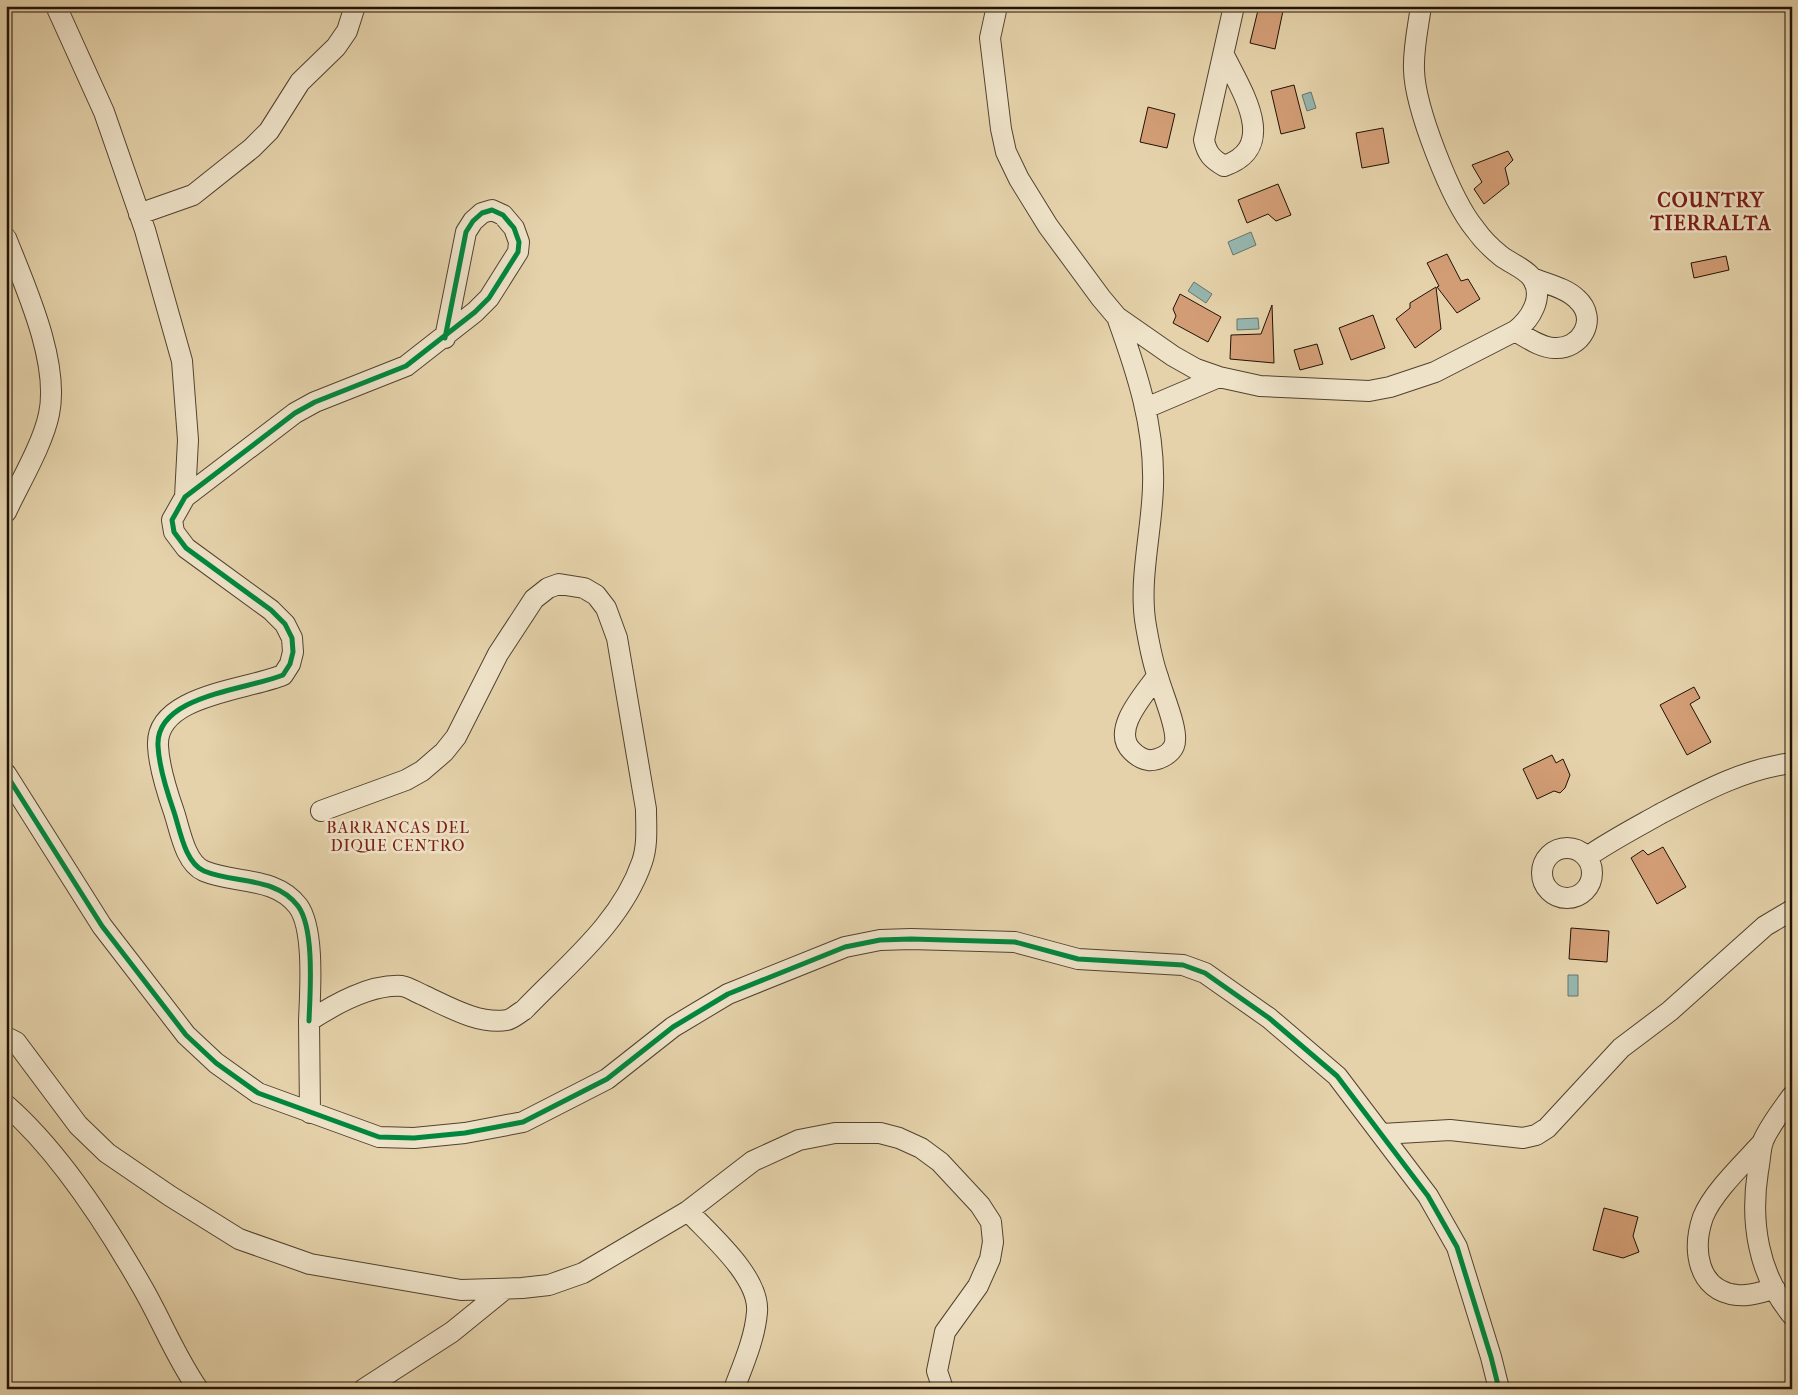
<svg xmlns="http://www.w3.org/2000/svg" width="1798" height="1395" font-family="'IM FELL French Canon',serif">
<style>
.water{fill:#96b6af;stroke:#67746b}
.building{fill:#d29d75;stroke:#211206}
.lines{fill:none;stroke-linecap:round;stroke-linejoin:round}
.minor-casing{stroke:#52422f;stroke-width:22}
.minor{stroke:#eee2c8;stroke-width:20}
.cycleway-casing{stroke:#eee2c8;stroke-width:8}
.cycleway{stroke:#00873e;stroke-width:5}
.labels{text-anchor:middle;stroke-width:5;stroke-linejoin:round;paint-order:stroke}
.neighbourhood-label{font-size:16px;letter-spacing:1px;fill:#7a1f14;stroke:#eee2c8}
.district-label{font-size:20px;font-weight:bold;letter-spacing:1px;fill:#7a1f14;stroke:#eee2c8}
</style>
<rect width="100%" height="100%" fill="#e5d2aa"/>
<filter id="stains"><feTurbulence type="fractalNoise" baseFrequency=".004" numOctaves="4"/><feColorMatrix values="0 0 0 0 .2 0 0 0 0 .09 0 0 0 0 .02 0 0 0 .5 -.17"/></filter>
<radialGradient id="worn" r=".72"><stop offset=".6" stop-color="#630" stop-opacity="0"/><stop offset="1" stop-color="#630" stop-opacity=".3"/></radialGradient>
<path class="water" d="M1311,92L1316,108L1307,111L1302,95Z
M1251,232L1256,245L1233,255L1228,242Z
M1194,282L1212,294L1206,303L1188,291Z
M1258,318L1259,329L1237,330V319Z
M1568,975H1578V996H1568Z"/>
<path class="building" d="M1259,6H1284L1275,49L1250,43Z
M1294,85L1305,128L1281,134L1271,91Z
M1148,107L1175,114L1167,148L1140,142Z
M1383,128L1389,163L1362,168L1356,133Z
M1508,151L1513,160L1505,168L1509,184L1484,204L1474,189L1482,182L1472,165Z
M1278,184L1291,215L1276,221L1268,214L1247,223L1238,200Z
M1447,254L1461,281L1468,279L1480,299L1457,313L1437,287L1439,286L1427,263Z
M1726,256L1729,270L1694,278L1691,263Z
M1436,287L1441,329L1415,348L1396,319L1410,308V303Z
M1180,294L1221,317L1208,342L1173,323L1176,316L1173,309Z
M1272,305L1274,363L1230,359L1231,335L1261,334Z
M1373,315L1385,348L1351,360L1339,328Z
M1317,344L1323,364L1300,370L1294,350Z
M1694,687L1700,698L1690,704L1711,742L1687,755L1660,705Z
M1552,755L1556,763L1563,759L1570,775L1565,788L1560,793L1554,791L1537,799L1523,769Z
M1663,847L1686,887L1657,904L1631,858L1643,850L1648,855Z
M1571,928L1609,931L1607,962L1569,959Z
M1604,1208L1638,1217L1633,1236L1639,1252L1623,1258L1593,1250Z"/>
<g class="lines">
<defs>
<path id="minor" d="M56,6L104,112L145,230L182,361L188,440L185,497
M997,6L990,38L1001,129L1006,152L1019,179L1048,226L1101,298L1117,317L1173,356L1196,369L1219,377L1260,386L1369,391L1390,387L1435,372L1515,331C1530,320 1545,297 1532,278C1526,269 1510,263 1501,256C1491,248 1482,239 1475,229C1451,200 1415,108 1414,70C1413,49 1418,28 1421,6
M1224,55C1241,90 1280,147 1224,166C1212,159 1207,154 1204,140L1234,6
M139,214L193,195L252,148L269,131L300,82L336,47L347,31L355,6
M6,238C25,286 60,362 49,414C43,444 19,484 6,512
M1117,317C1137,372 1155,427 1153,486C1152,531 1138,582 1146,626C1149,643 1152,661 1158,677C1162,693 1180,732 1174,746C1170,755 1157,761 1148,760C1142,759 1136,755 1132,751C1110,730 1145,694 1157,676
M1515,331C1526,337 1541,348 1554,348C1581,350 1599,319 1577,299C1566,288 1547,284 1532,278
M1146,408L1219,377
M6,774L102,926L186,1035L216,1063L258,1093L379,1137L414,1138L465,1133L523,1122L607,1079L673,1027L728,994L845,947L880,940L911,939L1015,942L1078,959L1183,965L1205,973L1269,1018L1337,1076L1428,1196L1457,1247L1491,1357L1499,1389
M1542 873a25 25 0 1 1 50 0a25 25 0 1 1-50 0Z
M1587,857C1610,841 1635,828 1660,814C1702,792 1744,769 1792,763
M309,1021C310,993 315,929 298,906C275,876 235,884 204,871C185,863 180,830 174,812C167,792 159,768 158,746C155,695 247,690 283,675L290,664L293,652L292,638L285,624L271,610L186,548L174,532L172,520L185,497L295,413L315,402L406,366L475,312L489,298L518,252L519,242L514,228L503,215L492,210L482,213L473,221L466,232L445,338
M6,1037L16,1042L78,1125L107,1153L170,1196L239,1239L310,1264L461,1290L522,1288L549,1285L583,1273L688,1211L753,1161L799,1140L835,1133H880L899,1138L921,1148L940,1162L980,1205L991,1222L993,1242L990,1259L978,1286L945,1332L937,1371L943,1389
M1792,1096C1782,1110 1770,1125 1763,1141C1760,1150 1760,1162 1758,1171C1750,1222 1758,1274 1792,1315
M6,1105C59,1151 106,1224 141,1285C161,1319 175,1356 198,1389
M310,1113L309,1021C335,1004 370,984 402,986C408,987 416,992 423,995C447,1006 479,1025 507,1020C512,1019 519,1013 524,1010C567,965 621,923 642,862C648,845 646,826 646,809L617,638L606,608L596,595L584,588L559,584L548,588L534,599L498,654L456,737L444,752L422,771L406,780L321,811
M1382,1134L1450,1130L1523,1138L1536,1135L1547,1128L1621,1048L1670,1011L1765,926L1792,910
M1763,1142C1744,1163 1713,1192 1703,1217C1692,1249 1697,1291 1737,1295C1749,1297 1763,1291 1775,1289
M688,1211C710,1235 760,1277 757,1312C755,1338 743,1365 734,1389
M364,1389L452,1332L505,1289"/>
</defs>
<use href="#minor" class="minor-casing"/>
<use href="#minor" class="minor"/>
<defs>
<path id="cycleway" d="M6,774L102,926L186,1035L216,1063L258,1093L379,1137L414,1138L465,1133L523,1122L607,1079L673,1027L728,994L845,947L880,940L911,939L1015,942L1078,959L1183,965L1205,973L1269,1018L1337,1076L1428,1196L1457,1247L1491,1357L1499,1389
M309,1021C310,993 315,929 298,906C275,876 235,884 204,871C185,863 180,830 174,812C167,792 159,768 158,746C155,695 247,690 283,675L290,664L293,652L292,638L285,624L271,610L186,548L174,532L172,520L185,497L295,413L315,402L406,366L475,312L489,298L518,252L519,242L514,228L503,215L492,210L482,213L473,221L466,232L445,338"/>
</defs>
<use href="#cycleway" class="cycleway-casing"/>
<use href="#cycleway" class="cycleway"/>
</g>
<g class="labels">
<g class="neighbourhood-label">
<text x="398" y="833">BARRANCAS DEL<tspan x="398" dy="18">DIQUE CENTRO</tspan></text>
</g>
<g class="district-label">
<text x="1711" y="207">COUNTRY<tspan x="1711" dy="23">TIERRALTA</tspan></text>
</g>
</g>
<rect width="1798" height="1395" fill="none" stroke="#e5d2aa" stroke-width="25"/>
<rect x="8" y="8" width="1783" height="1380" fill="none" stroke="#211206" stroke-width="2.5"/>
<rect x="12" y="12" width="1773" height="1370" fill="none" stroke="#211206"/>
<rect width="100%" height="100%" filter="url(#stains)"/>
<rect width="100%" height="100%" fill="url(#worn)"/>
</svg>
